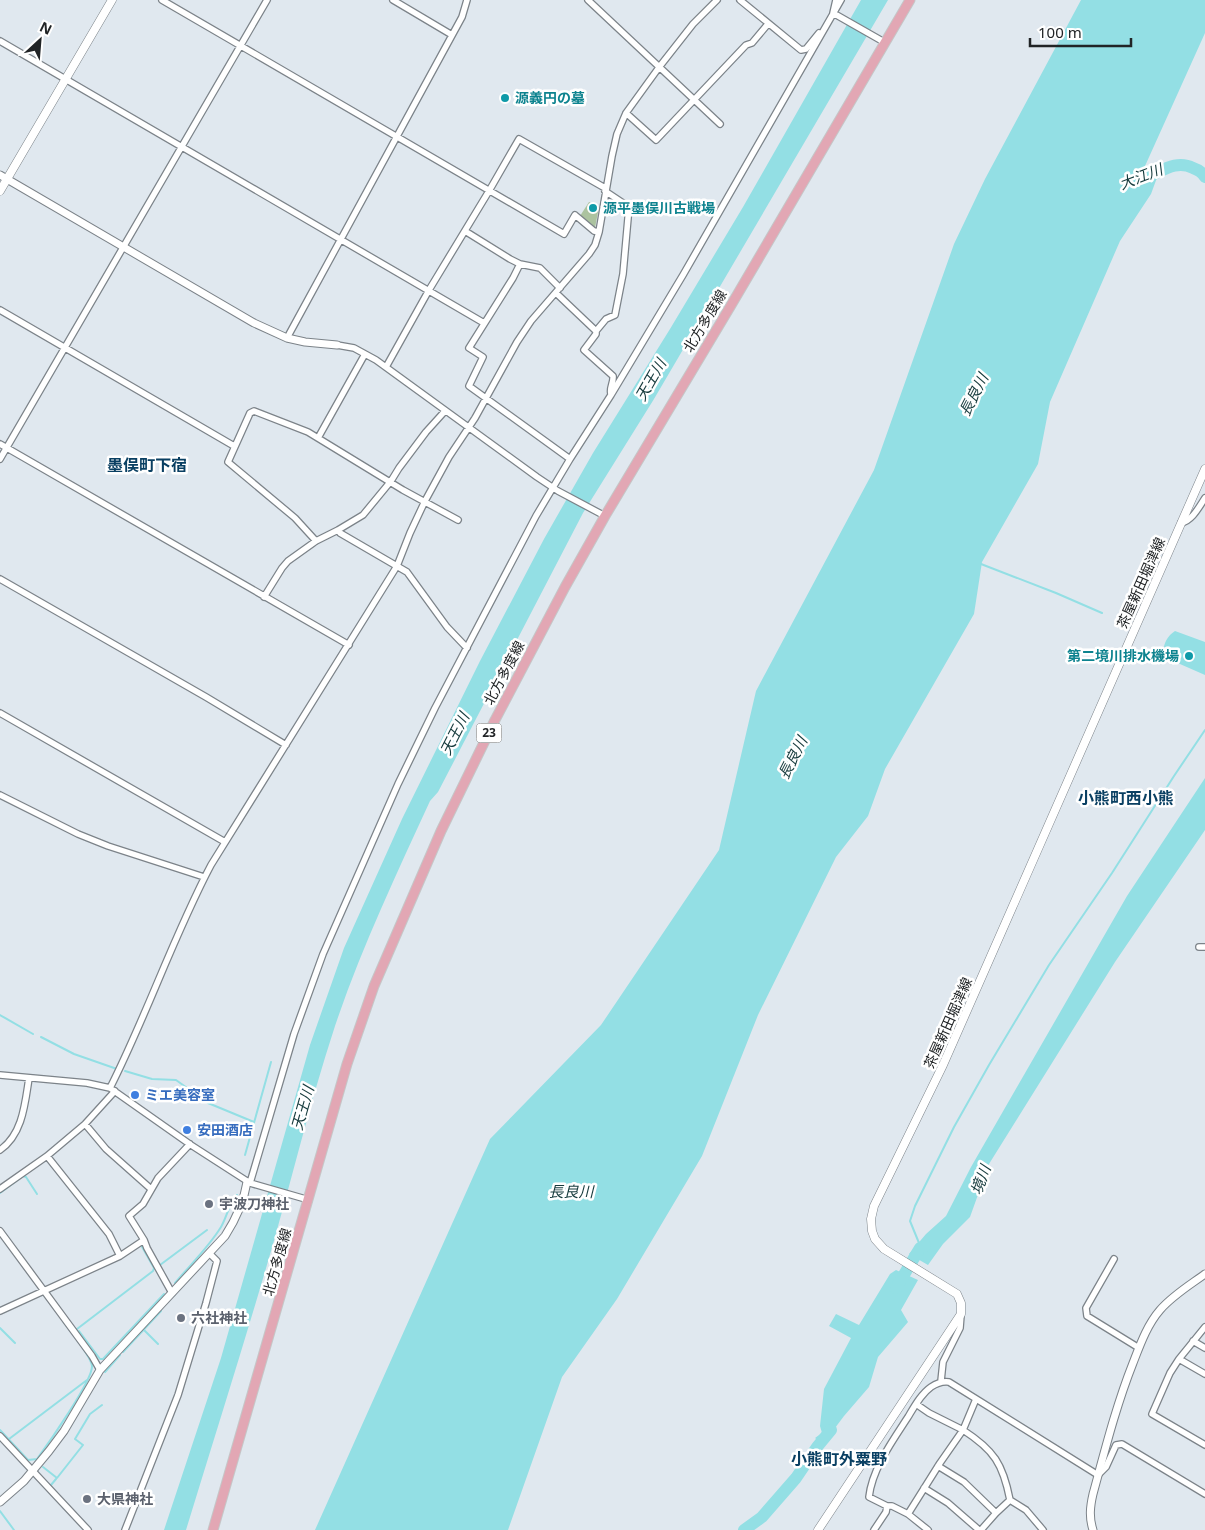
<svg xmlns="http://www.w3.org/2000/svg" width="1205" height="1530" font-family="'Noto Sans','Noto Sans JP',sans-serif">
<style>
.green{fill:#acc3a0}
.water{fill:#93dfe4}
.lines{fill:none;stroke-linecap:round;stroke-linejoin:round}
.stream{stroke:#93dfe4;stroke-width:2}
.river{stroke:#93dfe4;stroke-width:12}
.minor-casing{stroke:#7c8389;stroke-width:8}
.tertiary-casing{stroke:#7c8389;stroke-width:9}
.secondary-casing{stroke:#7c8389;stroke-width:9}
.primary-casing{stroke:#c5c6c7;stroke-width:11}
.minor{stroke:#fff;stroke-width:5.5}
.tertiary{stroke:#fff;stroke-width:7}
.secondary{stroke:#fff;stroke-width:8}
.primary{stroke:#e2a7b4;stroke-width:9}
.culture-dot{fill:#0f9aa8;stroke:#fff;stroke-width:2}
.shop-dot{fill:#3f7fe0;stroke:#fff;stroke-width:2}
.worship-dot{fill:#6b7280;stroke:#fff;stroke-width:2}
.labels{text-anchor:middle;stroke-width:5;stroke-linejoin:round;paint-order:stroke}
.shield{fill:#fff;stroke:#646667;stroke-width:1}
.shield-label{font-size:12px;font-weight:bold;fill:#212426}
.culture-label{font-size:14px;font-weight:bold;fill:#0d838f;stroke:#fff;text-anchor:start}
.street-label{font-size:14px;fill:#212426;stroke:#fff}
.shop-label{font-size:14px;font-weight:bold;fill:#366cbe;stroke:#fff;text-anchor:start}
.worship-label{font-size:14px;font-weight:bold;fill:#5b616d;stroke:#fff;text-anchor:start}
.water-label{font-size:15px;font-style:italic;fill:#153a3c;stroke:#fff}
.quarter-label{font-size:16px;font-weight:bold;fill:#093f62;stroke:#fff}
</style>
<rect width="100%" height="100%" fill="#e0e8ef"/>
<path class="green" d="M589,202L599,207L595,228H593L580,216Z"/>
<path class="water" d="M861,0H888L654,399L583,513L438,792L430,801C396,875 361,949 335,1026C308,1108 289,1192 264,1275C239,1360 212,1445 186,1530H164L221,1358L310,1045L344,948L402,819L480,661L544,539L593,453L670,329L743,207Z
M1081,0H1205V33L1145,166L1162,164L1151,194L1120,241L1050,402L1038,464L982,562L974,614L885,769L868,816L836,857L758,1015L702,1156L617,1299L562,1377L508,1530H315L490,1139L601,1025L719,850L756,691L874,470L954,244L985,179Z
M1175,631L1205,642V675L1164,657C1162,646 1166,637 1175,631Z
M1205,778V830L1115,962L989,1164L970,1217L943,1244L928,1265L909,1254L926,1234L946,1216L971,1167L1127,896Z
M896,1270L918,1280L901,1310L908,1322L878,1357L869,1387L844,1416L823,1444L815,1438L822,1433L820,1426L824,1389L851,1338L829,1326L836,1314L859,1325L890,1274Z"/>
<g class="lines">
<path class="stream" d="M981,564L1056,593L1102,613
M0,1015L33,1034
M41,1037L74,1054L117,1069
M125,1071L152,1079L176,1080L208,1103L254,1122
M245,1155L271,1062
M0,1193L23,1176L26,1177L37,1194
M919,1243L910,1221L915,1206L954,1127L989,1065L1049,965L1112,873L1174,776L1205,730
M160,1265L207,1230
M175,1283C190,1265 208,1248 221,1227C227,1217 229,1203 237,1195
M0,1328L15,1343
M77,1329L153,1271L154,1268L141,1245
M144,1330L158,1344
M79,1331L100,1359H103L164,1294
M123,1352L161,1311
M105,1372L120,1355
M0,1430L28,1460L37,1459C48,1444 93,1380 92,1366C91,1356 70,1331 63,1321
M9,1439L87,1380
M43,1467L57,1478L83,1445L75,1439L90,1414L102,1405
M51,1485L56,1479
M0,1511L14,1530"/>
<path class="river" d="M1145,178C1161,172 1176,159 1193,168C1199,170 1202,172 1205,177
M896,1288L920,1248L925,1246
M744,1530L762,1517L796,1478L817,1447L831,1430"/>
<defs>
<path id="minor" d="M162,0L564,234L575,215L594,231L599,232
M393,0L452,35
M588,0L720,124
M740,0L801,50L806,49L819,33
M836,0L833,13L884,42
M0,41L484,323
M626,113L656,140L746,45L752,43L768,24
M465,231L510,259L520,264L540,268L560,288
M520,264L513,278L469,348L483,357L469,386L570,459
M556,293L596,331V334L584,350L613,376C614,382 609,388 611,394
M0,310L234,446
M596,331L606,319L615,315L623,274L629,207L605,191
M287,338L462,17L467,0
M337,345L354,348L376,360L537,477L558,491L605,516
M386,367L429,290L489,191L519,139L605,188
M318,438L365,354
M0,444L349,645
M0,459L267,0
M1181,523C1192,521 1199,507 1205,498
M338,530L340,533L407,572L447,627L467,648
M316,541L295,518L228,462L250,413L254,411L308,432L403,490L458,520
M0,579L206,697L286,745
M264,597L282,568L288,561L316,541L338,530L363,515L391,481L399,468L426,432L445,411
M0,713L225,842
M0,795L78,834L108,846L204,877
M1199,947H1205
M0,1075L87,1083L110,1088L191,1145L250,1183L309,1200
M110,1088C147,1015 173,937 211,865L397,566L410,533L425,501L449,457L475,418L517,342L531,321L589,254L595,245L599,232L612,156L617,134L626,113L660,66L693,24L717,0
M85,1124L106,1149L151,1189
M0,1150C23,1134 25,1103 29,1078
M47,1156L109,1234L120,1256
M250,1183L294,1034L323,954L398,784L435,708L536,516L570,459L611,395L683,275L841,0
M0,1189L47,1156L85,1124L115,1091
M0,1231L92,1356L100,1370
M144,1240L129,1216L143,1204L158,1178L190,1144
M1114,1259L1086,1308L1087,1316L1139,1348
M0,1311L120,1256L144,1240L147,1248L172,1293
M1205,1327L1179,1359L1170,1373L1152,1414L1205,1445
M1193,1341L1205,1348
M1179,1359L1205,1374
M941,1381L943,1362L960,1328L961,1315
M976,1399L963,1430C994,1450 1003,1464 1010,1500L996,1513L981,1530
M0,1436L88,1530
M938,1466L964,1482L996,1513
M924,1488L948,1503L979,1530
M1010,1500L1026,1510L1043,1530
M908,1514L940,1463L963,1430L929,1413L916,1404
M125,1530L178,1395L206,1303L217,1261L209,1253
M874,1530L886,1512L887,1506
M928,1530L908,1514L892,1506H887L869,1497C872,1469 893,1440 908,1417C914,1407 921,1394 931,1387C937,1383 942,1381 949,1382L1098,1475L1106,1467L1116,1445L1122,1444L1205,1494"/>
<path id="tertiary" d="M0,175L254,323L287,338L305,342L337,345
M0,1502L24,1481L49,1451L64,1431L100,1370L225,1236C236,1219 244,1201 247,1182
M1093,1530C1089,1517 1090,1507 1093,1494C1105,1450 1116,1406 1133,1363C1140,1345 1147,1325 1160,1310C1173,1295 1190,1285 1205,1274"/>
<path id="secondary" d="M0,191L112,0
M818,1530L961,1314V1303L957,1294L884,1249L875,1239L872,1231L871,1219L874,1206L943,1065L1205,469"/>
<path id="primary" d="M213,1530L347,1064L374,986L441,831L495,720L565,587L605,516L730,307L910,0"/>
</defs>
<use href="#minor" class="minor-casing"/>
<use href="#tertiary" class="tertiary-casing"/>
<use href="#secondary" class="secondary-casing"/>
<use href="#primary" class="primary-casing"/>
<use href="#minor" class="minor"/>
<use href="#tertiary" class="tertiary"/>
<use href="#secondary" class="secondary"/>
<use href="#primary" class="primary"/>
</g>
<g class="culture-dot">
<circle cx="505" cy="98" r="5"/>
<circle cx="593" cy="208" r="5"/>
<circle cx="1189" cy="656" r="5"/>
</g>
<g class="shop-dot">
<circle cx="135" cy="1095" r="5"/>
<circle cx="187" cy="1130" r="5"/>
</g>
<g class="worship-dot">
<circle cx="209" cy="1204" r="5"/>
<circle cx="181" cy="1318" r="5"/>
<circle cx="87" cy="1499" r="5"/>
</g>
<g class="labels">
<rect class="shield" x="476.5" y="723.5" width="25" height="19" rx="4"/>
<g class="shield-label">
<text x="489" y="737">23</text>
</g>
<g class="culture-label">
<text x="515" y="103">源義円の墓</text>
<text x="603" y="213">源平墨俣川古戦場</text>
<text x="1179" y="661" text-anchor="end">第二境川排水機場</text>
</g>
<g class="street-label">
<text transform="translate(705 321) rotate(-59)" y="5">北方多度線</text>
<text transform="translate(1141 583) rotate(-66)" y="5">茶屋新田堀津線</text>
<text transform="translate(504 673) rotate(-62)" y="5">北方多度線</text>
<text transform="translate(948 1023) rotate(-66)" y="5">茶屋新田堀津線</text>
<text transform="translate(277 1262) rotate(-74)" y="5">北方多度線</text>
</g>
<g class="shop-label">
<text x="145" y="1100">ミエ美容室</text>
<text x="197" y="1135">安田酒店</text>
</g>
<g class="worship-label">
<text x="219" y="1209">宇波刀神社</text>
<text x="191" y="1323">六社神社</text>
<text x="97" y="1504">大県神社</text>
</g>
<g class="water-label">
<text transform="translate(1141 177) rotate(-21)" y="5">大江川</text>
<text transform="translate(651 380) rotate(-60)" y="5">天王川</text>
<text transform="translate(974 395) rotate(-63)" y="5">長良川</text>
<text transform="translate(455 734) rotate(-63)" y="5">天王川</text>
<text transform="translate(793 758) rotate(-63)" y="5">長良川</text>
<text transform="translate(303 1108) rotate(-74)" y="5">天王川</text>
<text transform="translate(981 1180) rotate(-70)" y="5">境川</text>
<text x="571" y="1197">長良川</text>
</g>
<g class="quarter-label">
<text x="147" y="471">墨俣町下宿</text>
<text x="1126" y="804">小熊町西小熊</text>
<text x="839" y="1465">小熊町外粟野</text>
</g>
</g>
<g transform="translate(40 40) rotate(26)" stroke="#ffffff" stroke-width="4" paint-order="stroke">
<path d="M0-4L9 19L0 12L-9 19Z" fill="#212426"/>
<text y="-8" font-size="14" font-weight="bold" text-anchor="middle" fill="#212426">N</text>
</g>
<path d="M1030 38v8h101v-8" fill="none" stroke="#212426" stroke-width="2.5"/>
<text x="1038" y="38" font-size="15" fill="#212426" stroke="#ffffff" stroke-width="4" paint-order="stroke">100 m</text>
</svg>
